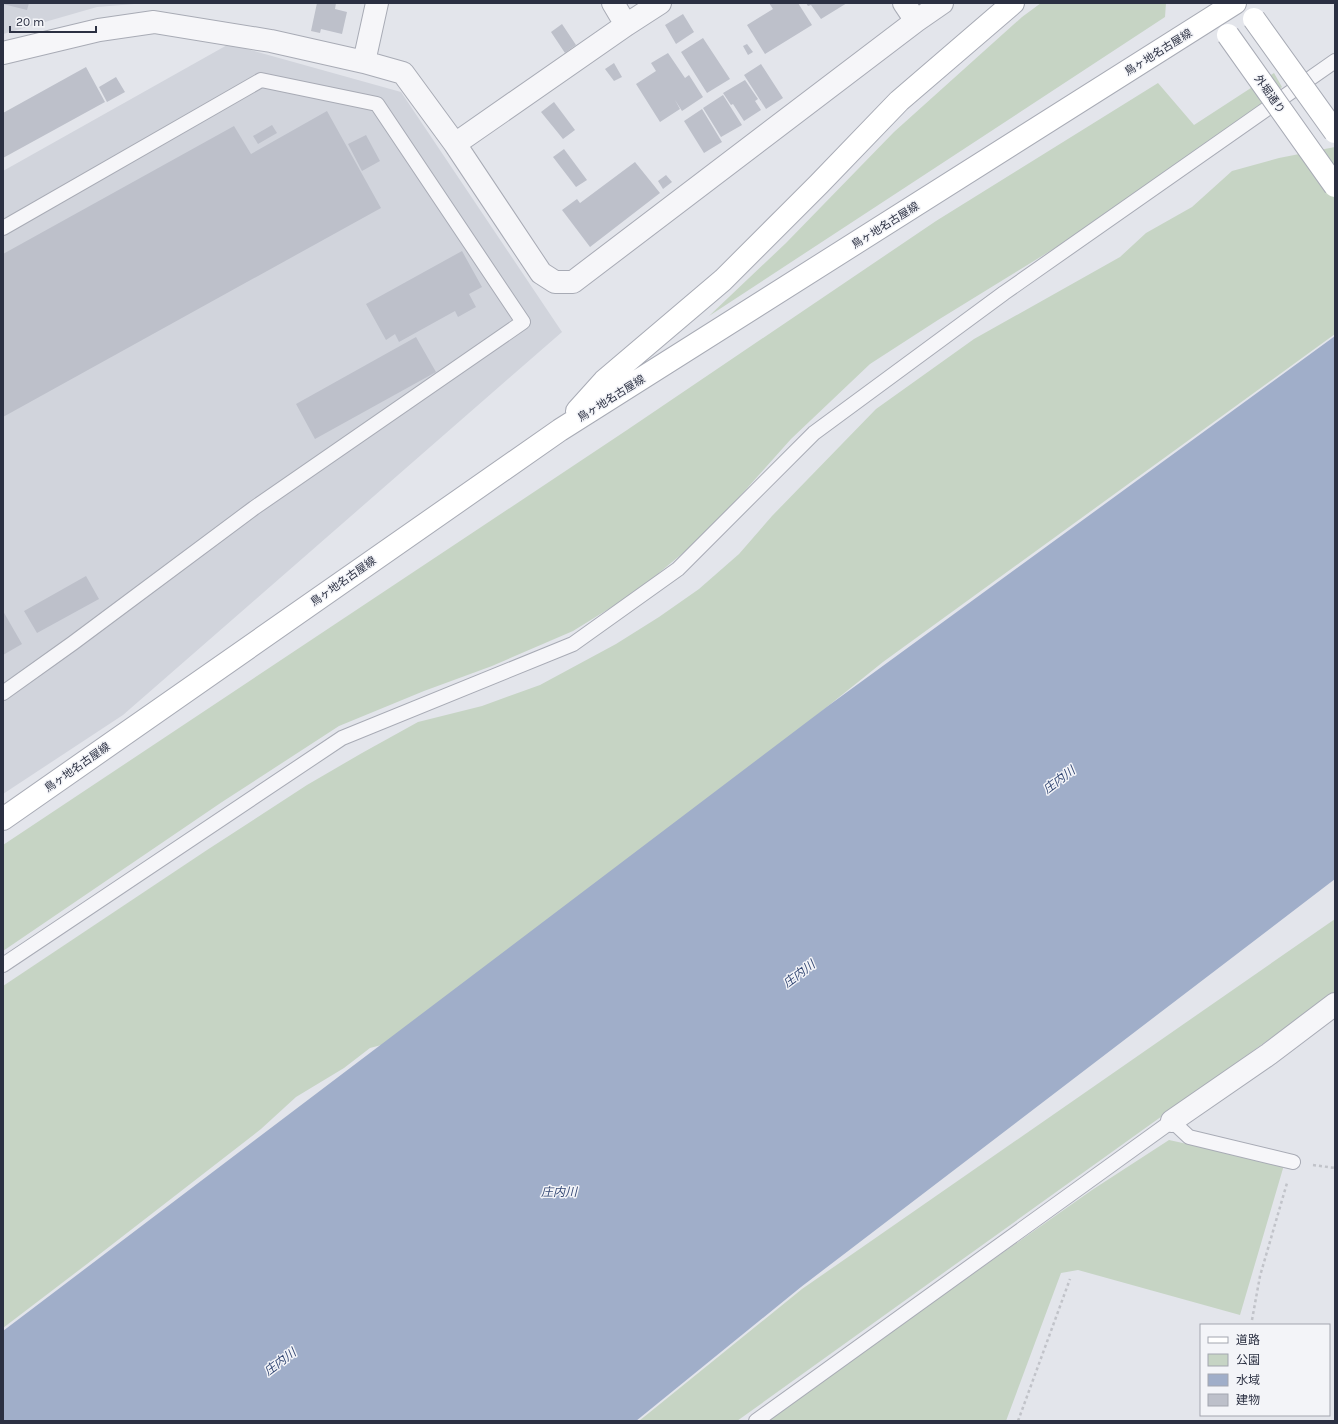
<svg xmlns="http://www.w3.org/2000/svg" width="1338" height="1424" font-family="Karla,'Noto Sans JP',sans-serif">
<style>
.built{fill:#d1d4dc}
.green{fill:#c6d4c4}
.water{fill:#a0aec9}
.building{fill:#bdc0ca}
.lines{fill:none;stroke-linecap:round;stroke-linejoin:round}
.lane-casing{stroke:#a8abb5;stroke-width:16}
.street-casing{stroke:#a8abb5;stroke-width:24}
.secondary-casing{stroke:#a8abb5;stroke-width:24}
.path{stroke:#c1c3c9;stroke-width:2.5;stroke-dasharray:3 3;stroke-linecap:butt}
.lane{stroke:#f6f6f9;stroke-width:14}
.street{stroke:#f6f6f9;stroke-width:22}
.secondary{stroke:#fff;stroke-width:22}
.secondary-bridge-casing{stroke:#a8abb5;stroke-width:24;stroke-linecap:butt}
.secondary-bridge{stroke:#fff;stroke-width:22}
.labels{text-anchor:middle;stroke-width:3;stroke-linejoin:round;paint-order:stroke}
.street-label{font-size:11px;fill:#2b3042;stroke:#f3f4f8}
.water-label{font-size:12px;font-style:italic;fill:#364a75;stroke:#f3f4f8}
</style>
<rect width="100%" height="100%" fill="#e3e5eb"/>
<path class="built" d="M3,3H147L97,7L3,34Z
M229,44L401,92L562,332L123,715L3,794V171Z"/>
<path class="green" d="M1041,3H1166L1165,17L709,316L786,243L894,132L1022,17Z
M1274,73L1282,87L1193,163L938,320L870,364L791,439L707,533L636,592L573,631L492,666L424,691L339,726L222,802L3,951V845L627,430L936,221L1158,83L1194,125Z
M1335,147V334L883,662L572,911L400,1040L370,1048L344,1068L296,1097L261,1129L87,1264L3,1328V986L207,850L307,785L362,753L418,722L482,706L540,685L616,644L659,617L699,589L739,554L772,516L876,409L974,339L1120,257L1146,233L1192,207L1232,171L1279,158Z
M1335,919V992L737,1421H639L802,1289Z
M1169,1140L1284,1165L1240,1315L1078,1270L1061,1273L1006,1421H764L1092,1190Z"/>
<path class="water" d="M1335,336V879L801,1287L636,1421H3V1331L828,706Z"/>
<path class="building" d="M3,3H29L27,10L3,4Z
M317,3H336L335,9L347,12L342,34L321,29L320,33L311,31Z
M769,3H798L812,25L765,54L747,25L773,9Z
M806,3H847L821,19L811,5L808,6Z
M683,14L694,32L676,44L665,25Z
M562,24L576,45L565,53L551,32Z
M703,38L730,79L707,93L681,52Z
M747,44L753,52L748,55L743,46Z
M668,53L685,78L689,75L703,97L682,111L675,100L680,109L660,122L636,84L656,71L651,63Z
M614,63L622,77L614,81L605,69Z
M761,64L783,98L766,109L744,75Z
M86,67L105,102L3,158V113Z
M116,77L125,92L107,102L99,87Z
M745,80L758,99L755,101L761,110L744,121L733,104L731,105L723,93Z
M723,95L742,125L721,137L703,108Z
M554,102L575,130L563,139L541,112Z
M702,109L722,142L704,153L684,121Z
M327,111L381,208L3,417V254L234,126L251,154Z
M272,125L277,133L258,144L253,136Z
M366,135L380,161L362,171L348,144Z
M564,149L587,180L576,187L553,157Z
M635,162L660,193L590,247L562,210L577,199L580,203Z
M666,175L672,182L663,189L658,181Z
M462,251L482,287L469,294L476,307L458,317L455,311L399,342L395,334L386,340L366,304Z
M416,337L436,372L315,439L296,404Z
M86,576L99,599L37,633L24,611Z
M3,611L22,644L3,655Z"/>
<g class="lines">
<defs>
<path id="lane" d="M3,228L261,80L377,104L523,322L254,508L73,643L3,693
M3,965L342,738L573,644L678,569L814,433L1004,293L1335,61
M756,1421L1172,1121L1189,1137L1293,1162"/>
<path id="street" d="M613,3L626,25
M660,3L626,25L455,144L541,273L555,282H573L916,21L942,3
M904,3L916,21
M3,53L99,30L154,22L271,41L364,62L403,73L455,144
M364,62L377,3
M1172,1121L1269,1054L1335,1004"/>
<path id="secondary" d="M577,411L604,381L723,280L819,184L899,101L1013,3
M3,819L560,430L1235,3"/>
</defs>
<use href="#lane" class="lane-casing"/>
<use href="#street" class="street-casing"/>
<use href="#secondary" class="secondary-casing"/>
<path class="path" d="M1313,1165L1335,1168
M1252,1320L1260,1276L1287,1183
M1018,1421L1070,1279"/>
<use href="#lane" class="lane"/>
<use href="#street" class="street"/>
<use href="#secondary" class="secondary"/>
<defs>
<path id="secondary-bridge" d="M1254,19L1335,132
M1228,35L1335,186"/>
</defs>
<use href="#secondary-bridge" class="secondary-bridge-casing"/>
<use href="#secondary-bridge" class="secondary-bridge"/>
</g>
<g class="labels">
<g class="street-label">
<text transform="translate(1158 52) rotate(-32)" y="4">鳥ヶ地名古屋線</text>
<text transform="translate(1270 94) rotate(55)" y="4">外堀通り</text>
<text transform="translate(885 225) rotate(-32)" y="4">鳥ヶ地名古屋線</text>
<text transform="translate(611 398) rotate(-32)" y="4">鳥ヶ地名古屋線</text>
<text transform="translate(343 581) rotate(-35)" y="4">鳥ヶ地名古屋線</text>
<text transform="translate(77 767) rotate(-35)" y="4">鳥ヶ地名古屋線</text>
</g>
<g class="water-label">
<text transform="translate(1059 780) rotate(-37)" y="4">庄内川</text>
<text transform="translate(799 974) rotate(-37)" y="4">庄内川</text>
<text x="559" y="1196">庄内川</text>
<text transform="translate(280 1362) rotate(-37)" y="4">庄内川</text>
</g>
</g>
<rect width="1338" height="1424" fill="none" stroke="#2b3042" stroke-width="8"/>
<rect x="1200" y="1324" width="130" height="92" fill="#f3f4f8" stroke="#a3a6af"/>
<rect x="1208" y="1337" width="20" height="6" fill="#ffffff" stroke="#a3a6af"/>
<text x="1236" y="1344" font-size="12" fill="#2b3042">道路</text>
<rect x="1208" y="1354" width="20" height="12" fill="#c6d4c4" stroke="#a3a6af"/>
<text x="1236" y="1364" font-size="12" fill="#2b3042">公園</text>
<rect x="1208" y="1374" width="20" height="12" fill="#a0aec9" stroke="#a3a6af"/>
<text x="1236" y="1384" font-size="12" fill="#2b3042">水域</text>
<rect x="1208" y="1394" width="20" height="12" fill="#bdc0ca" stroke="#a3a6af"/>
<text x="1236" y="1404" font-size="12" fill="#2b3042">建物</text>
<path d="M10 26v6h86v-6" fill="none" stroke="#2b3042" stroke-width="2"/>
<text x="16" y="26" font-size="12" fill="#2b3042" stroke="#f3f4f8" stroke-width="3" paint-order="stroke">20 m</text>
</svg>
